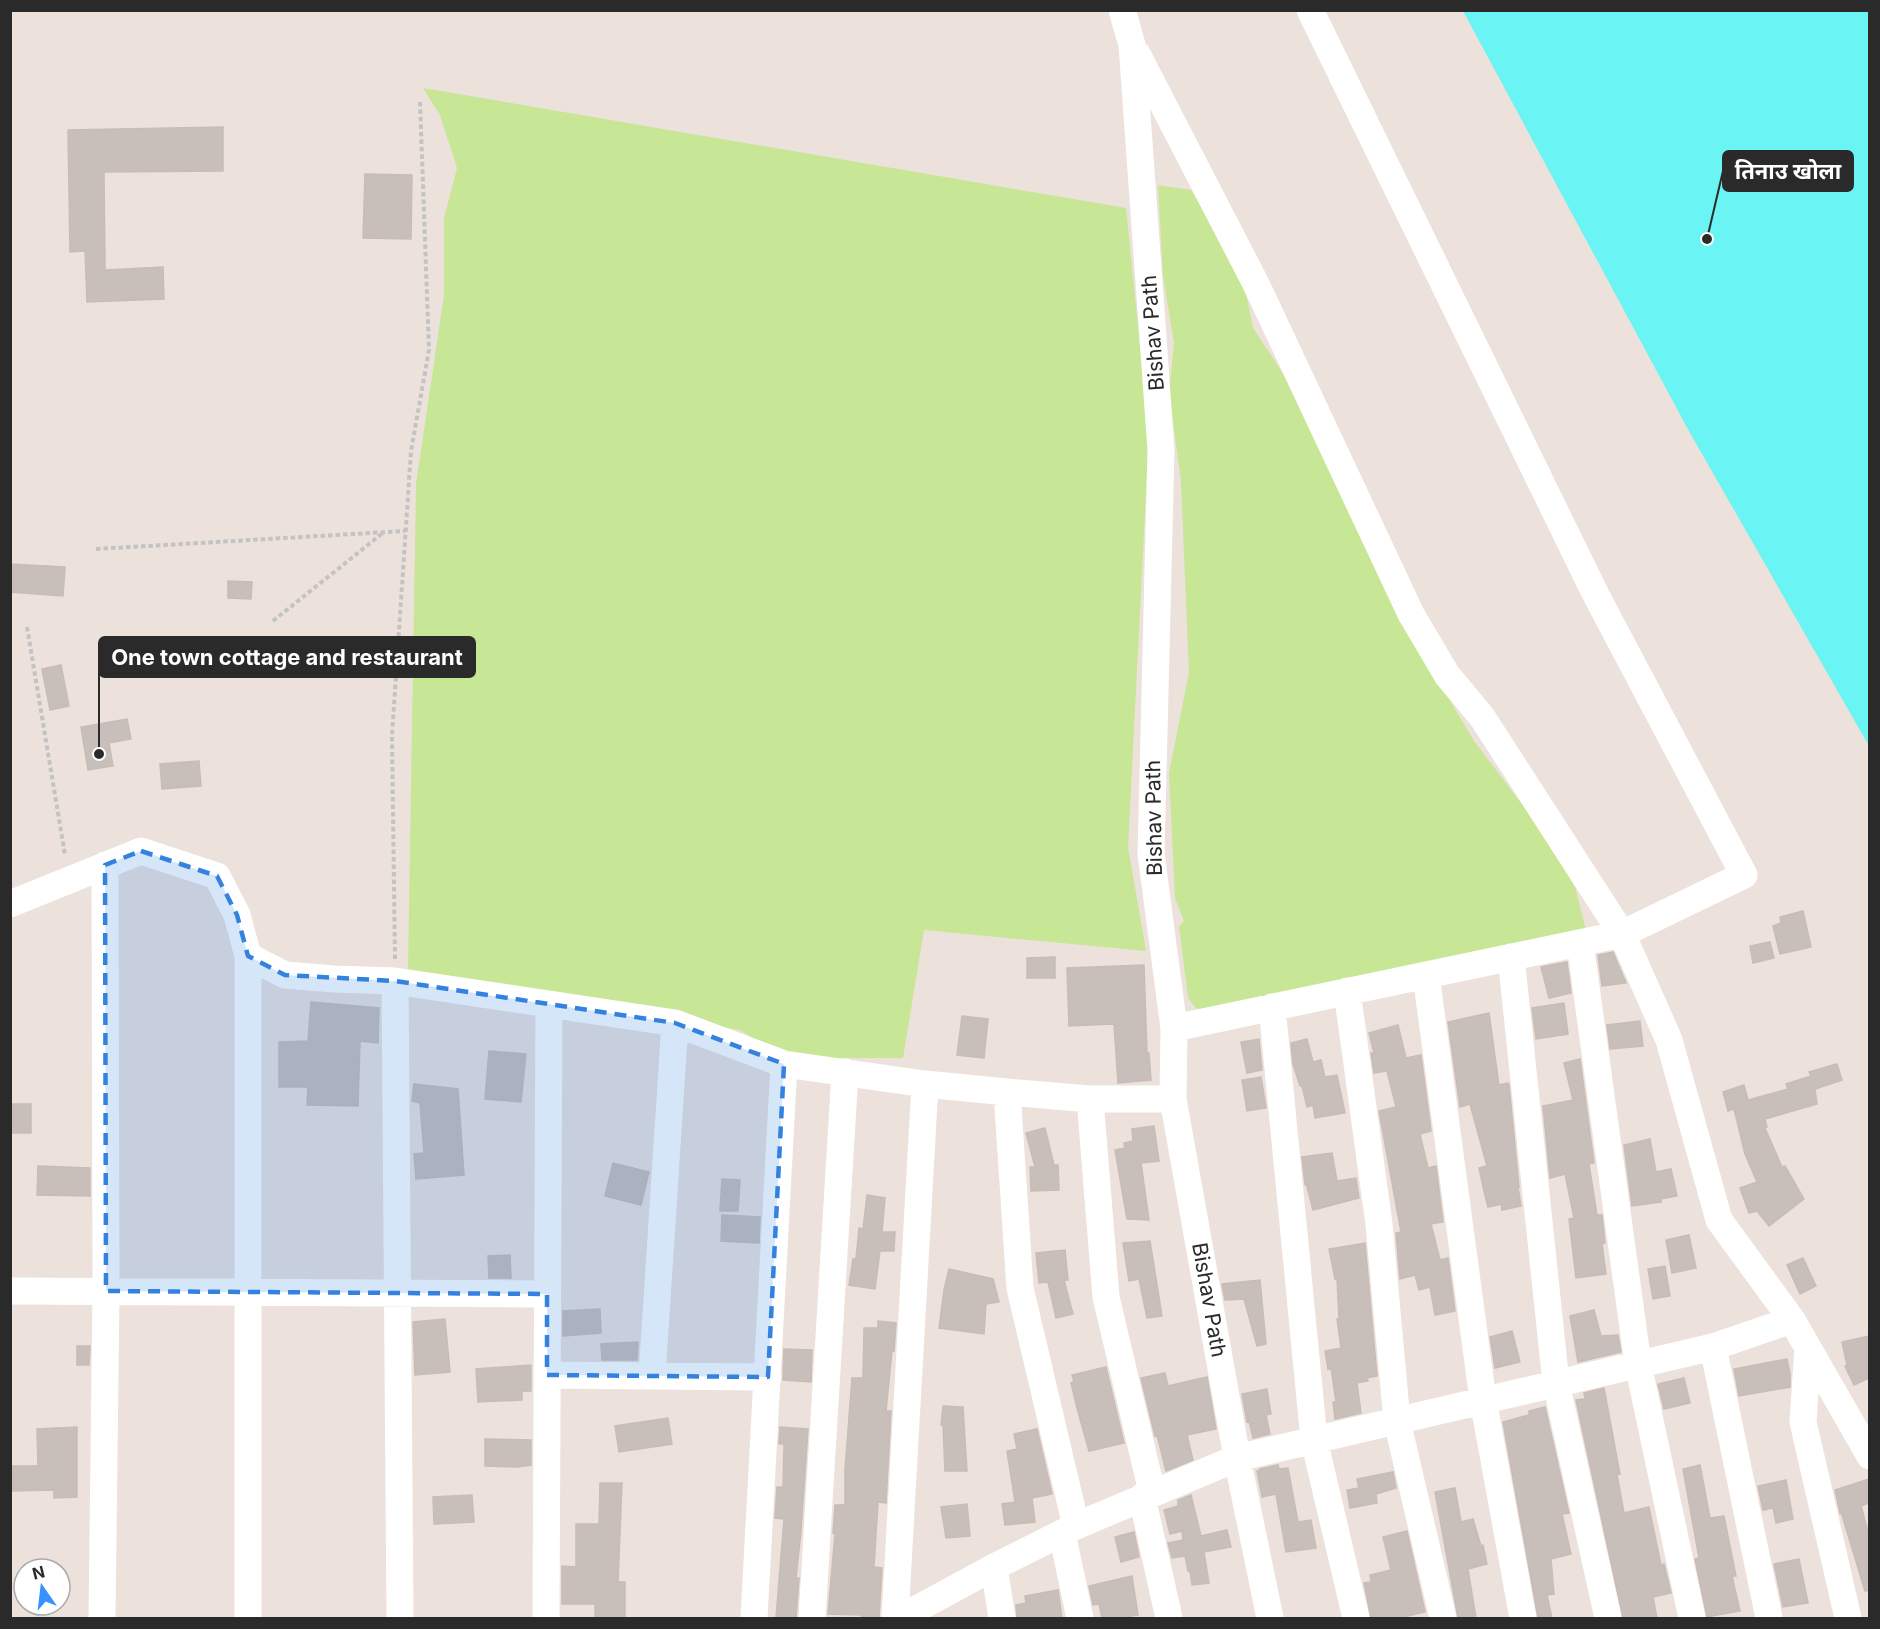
<svg xmlns="http://www.w3.org/2000/svg" width="1880" height="1629" font-family="Inter,'Noto Sans Devanagari',sans-serif">
<style>
.green{fill:#c7e696}
.water{fill:#6af4f3}
.building{fill:#c8bfbb;stroke:#c8bcb5;stroke-width:1.5}
.lines{fill:none;stroke-linecap:round;stroke-linejoin:round}
.path{stroke:#c3c3c3;stroke-width:4;stroke-dasharray:4.5 3;stroke-linecap:butt}
.street{stroke:#fff;stroke-width:27}
.marked{fill:#3482df;fill-opacity:0.2;stroke:#3482df;stroke-width:4.5;stroke-dasharray:12 8;stroke-linejoin:round}
.labels{text-anchor:middle;stroke-width:6;stroke-linejoin:round;paint-order:stroke}
.street-label{font-size:21px;fill:#2a2a2a;stroke:#fff}
.leader{fill:none;stroke:#2a2a2a;stroke-width:2}
.callout-dot{fill:#2a2a2a;stroke:#fff;stroke-width:2}
.callout{fill:#2a2a2a;stroke:#2a2a2a;stroke-width:2}
.callout-label{font-size:22px;text-anchor:middle;font-weight:bold;fill:#fff}
</style>
<rect width="100%" height="100%" fill="#ede1dc"/>
<path class="green" d="M423,88L1126,208L1149,434L1128,847L1146,951L924,930L903,1058H785L740,1030L455,980L408,970L416,484L444,295V218L457,168L440,115Z
M1158,185L1191,190L1243,278L1253,328L1284,375L1416,643L1474,741L1537,824L1575,887L1586,930L1199,1012L1188,998L1179,926L1184,921L1175,898L1169,773L1189,672L1181,481L1169,393L1174,343L1163,276Z"/>
<path class="water" d="M1463,11H1869V746L1690,433Z"/>
<path class="building" d="M223,127V171L104,172L105,270L163,267L164,299L87,302L85,251L70,252L68,130Z
M365,174L412,175L411,239L363,238Z
M10,564L65,567L63,596L10,592Z
M228,581L252,582L251,599L228,598Z
M61,665L69,706L50,710L42,669Z
M127,719L131,739L109,743L113,766L88,770L81,727Z
M199,761L201,786L162,789L160,764Z
M1803,911L1811,947L1780,954L1773,926L1781,923L1780,917Z
M1770,942L1774,958L1753,963L1750,946Z
M1613,952L1626,983L1602,986L1598,955Z
M1055,957V978H1027V958Z
M1567,962L1571,993L1549,998L1541,967Z
M1144,965L1147,1053H1149L1151,1080L1118,1083L1114,1024L1069,1026L1067,968Z
M311,1002L379,1008L378,1043L360,1041L358,1106L307,1105L308,1087H279V1042L308,1041Z
M1564,1003L1568,1034L1536,1039L1532,1008Z
M1489,1013L1499,1085L1508,1083L1509,1085L1519,1187H1518L1521,1206L1502,1210L1501,1204L1488,1207L1484,1191L1479,1168L1487,1166L1470,1104L1460,1107L1448,1022Z
M962,1016L988,1019L984,1058L957,1055Z
M1640,1021L1643,1046L1610,1049L1607,1025Z
M1398,1025L1406,1058L1421,1055L1431,1131L1420,1134L1428,1168L1436,1166L1443,1222L1431,1224L1440,1260L1448,1258L1455,1311L1435,1315L1430,1287L1419,1290L1415,1275L1400,1279L1396,1233L1401,1232L1379,1111L1396,1107L1387,1071L1374,1073L1371,1053H1374L1369,1033Z
M1259,1039L1262,1070L1247,1073L1241,1042Z
M1307,1039L1313,1062L1321,1060L1325,1077L1337,1075L1345,1113L1315,1118L1313,1105L1307,1107L1302,1086H1300L1293,1064L1291,1043Z
M489,1051L526,1054L521,1102L485,1099Z
M1580,1059L1594,1163L1589,1164L1597,1215H1602L1605,1243L1602,1244L1606,1274L1576,1278L1569,1219L1574,1218L1565,1174L1550,1178L1543,1106L1573,1100L1564,1063Z
M1837,1064L1842,1080L1815,1089L1817,1104L1765,1119L1767,1127L1765,1128L1782,1167L1785,1166L1804,1199L1769,1226L1757,1211L1749,1213L1740,1188L1757,1182L1745,1154L1734,1109L1728,1111L1723,1092L1744,1085L1748,1100L1788,1089L1786,1084L1811,1076L1809,1072Z
M1261,1077L1266,1108L1247,1111L1242,1080Z
M414,1084L458,1089L464,1175L416,1179L414,1154L424,1153L420,1103L412,1101Z
M10,1104H31V1133H10Z
M1154,1126L1159,1161L1141,1163L1149,1220L1127,1219L1115,1150L1125,1148L1124,1143L1133,1141L1132,1129Z
M1045,1128L1054,1165H1058L1059,1190L1031,1191L1030,1167H1035L1026,1133Z
M1650,1139L1656,1172L1671,1169L1677,1196L1661,1199V1202L1632,1206L1624,1145Z
M1332,1153L1337,1181L1356,1178L1359,1198L1313,1210L1306,1183L1305,1184L1302,1157Z
M613,1163L649,1172L641,1205L605,1196Z
M38,1166L90,1168V1196L37,1195Z
M722,1179L740,1180L738,1211H720Z
M867,1195L885,1198L882,1232H895L894,1251H880L875,1289L849,1285L853,1259H856L859,1228L863,1229Z
M722,1215L760,1217L759,1243L721,1241Z
M1689,1235L1696,1268L1672,1273L1666,1240Z
M1150,1241L1162,1316L1147,1318L1139,1279L1129,1281L1123,1243Z
M1365,1243L1377,1376L1367,1378L1368,1381L1357,1383L1361,1413L1335,1419L1333,1402H1336L1331,1368L1328,1369L1325,1351L1341,1348L1337,1319L1339,1318L1337,1279H1335L1329,1249Z
M1065,1250L1068,1280H1064L1073,1314L1056,1318L1048,1282L1039,1283L1036,1253Z
M510,1255L511,1278H489L488,1256Z
M1803,1258L1816,1286L1800,1294L1787,1265Z
M1665,1266L1670,1296L1653,1299L1648,1269Z
M949,1269L993,1279L999,1302L986,1304L984,1334L939,1328L944,1290Z
M1260,1280L1266,1344L1257,1346L1244,1299L1225,1300L1222,1284Z
M600,1309L601,1333L563,1336V1311Z
M1594,1310L1601,1336L1618,1335L1621,1352L1578,1362L1570,1316Z
M445,1319L450,1372L415,1375L413,1322Z
M878,1321L896,1323L894,1351H892L886,1411H891L886,1503L878,1502L874,1567L882,1568L879,1617L862,1618L861,1615L828,1614L835,1534L833,1533L835,1505H845V1470L852,1378H863L864,1328H878Z
M1512,1331L1520,1362L1495,1368L1490,1337Z
M1869,1336V1378L1854,1385L1845,1366L1847,1365L1842,1342Z
M638,1342L637,1360H602L601,1344Z
M77,1346H90L89,1365H77Z
M784,1349L812,1350L811,1382L783,1380Z
M1787,1359L1790,1374V1387L1739,1396L1734,1369Z
M531,1365V1391H522V1400L478,1402L476,1369Z
M1106,1367L1124,1443L1089,1451L1077,1408L1071,1383L1074,1382L1072,1375Z
M1165,1373L1168,1386L1207,1377L1216,1429L1187,1435L1193,1460L1166,1471L1157,1435L1155,1436L1141,1378Z
M1684,1378L1690,1403L1664,1409L1658,1384Z
M1604,1388L1620,1474L1617,1475L1624,1513L1649,1507L1661,1565L1664,1564L1671,1593L1653,1597L1657,1618H1623L1576,1400L1585,1399L1584,1393Z
M1267,1389L1271,1414L1266,1415L1270,1434L1253,1438L1249,1421L1247,1422L1242,1394Z
M943,1406L963,1407L967,1471H945L943,1425H941Z
M1545,1407L1569,1513L1562,1514L1571,1554L1551,1559L1554,1594L1547,1595L1552,1618H1538L1503,1422L1529,1415V1411Z
M668,1418L672,1444L619,1452L615,1426Z
M77,1427V1497L54,1498V1490L10,1491V1466H38L37,1429Z
M780,1427L808,1429L801,1531L796,1578H799L796,1618H776L784,1519L775,1518L777,1487H783L784,1444H779Z
M1037,1429L1052,1494L1032,1498L1035,1522L1005,1525L1002,1504L1015,1502L1007,1451L1017,1449L1014,1434Z
M485,1439L531,1440V1465L518,1467L485,1466Z
M1278,1465L1279,1469L1288,1468L1298,1522L1311,1520L1316,1548L1286,1552L1276,1494L1262,1497L1257,1471L1261,1470L1260,1469Z
M1700,1465L1710,1518L1724,1516L1736,1576H1732L1740,1611L1707,1617L1695,1559L1699,1558L1683,1469Z
M1393,1472L1396,1488L1376,1494L1377,1503L1350,1508L1347,1490L1359,1488L1357,1479Z
M1869,1479V1503L1861,1506L1869,1535V1590L1865,1591L1841,1512L1840,1513L1835,1490Z
M1786,1480L1793,1519L1776,1523L1773,1508L1763,1510L1758,1486Z
M600,1483H622L618,1582H625V1618H595V1604H562V1566L576,1567V1524H599Z
M1455,1488L1461,1522L1473,1519L1481,1546L1483,1545L1487,1564L1468,1569L1476,1618H1458L1435,1492Z
M472,1495L474,1522L434,1524L433,1497Z
M1191,1495L1201,1536L1227,1530L1231,1547L1204,1552L1209,1583L1192,1585L1190,1571H1188L1185,1556L1172,1558L1168,1543L1183,1540L1182,1531L1170,1534L1164,1510L1178,1506V1500Z
M967,1504L970,1536L946,1538L941,1507Z
M1407,1531L1425,1612L1399,1618H1371L1364,1583L1371,1582L1370,1575L1391,1570L1383,1537Z
M1134,1532L1139,1557L1121,1562L1115,1537Z
M1799,1559L1808,1603L1783,1607L1774,1564Z
M1132,1576L1138,1615L1119,1618H1102L1099,1604L1093,1605L1089,1586Z
M1058,1590L1062,1618H1017L1016,1605L1026,1603L1025,1596Z"/>
<g class="lines">
<path class="path" d="M96,549L405,531
M273,621L384,532
M27,627L65,855
M395,959L392,736L411,451L429,350L420,102"/>
<path class="street" d="M1122,10L1132,45L1161,450L1151,854L1174,1028L1173,1099L1237,1458L1270,1618
M1137,54L1256,284L1411,614L1447,675L1482,717L1622,934L1669,1040L1719,1220L1792,1320L1870,1456
M10,904L141,851L217,876L237,915L248,956L285,975L334,979L395,981L675,1023L784,1064L925,1084L1007,1092L1090,1099H1173
M1580,943L1638,1364L1692,1618
M1511,957L1556,1383L1608,1618
M1426,975L1483,1400L1523,1618
M395,981L400,1618
M1347,991L1379,1224L1397,1421L1443,1618
M1272,1007L1314,1440L1356,1618
M1174,1028L1622,934L1744,875L1596,595L1310,10
M1007,1092L1020,1288L1076,1526
M1090,1099L1106,1297L1152,1492
M10,1291L547,1294
M1713,1347L1769,1618
M1808,1348L1803,1422L1848,1618
M547,1375L768,1377
M652,1376L675,1023
M1142,1497L1169,1618
M1062,1533L1080,1618
M994,1567L1002,1618
M102,1618L106,1291L105,865
M248,1618V956
M546,1618L549,1004
M754,1618L784,1064
M812,1618L845,1072
M895,1618L925,1084
M900,1618L994,1567L1076,1526L1237,1458L1713,1347L1792,1320"/>
</g>
<path class="marked" d="M141,851L217,876L237,915L248,956L285,975L395,981L675,1023L784,1064L768,1377L547,1375V1294L106,1291L105,865Z"/>
<g class="labels">
<g class="street-label">
<text transform="translate(1153 333) rotate(-94)" y="7">Bishav Path</text>
<text transform="translate(1154 818) rotate(-91)" y="7">Bishav Path</text>
<text transform="translate(1209 1300) rotate(80)" y="7">Bishav Path</text>
</g>
</g>
<path class="leader" d="M1707 239L1723 171M99 754L99 657"/>
<g class="callout-dot">
<circle cx="1707" cy="239" r="6"/>
<circle cx="99" cy="754" r="6"/>
</g>
<g class="callout">
<rect x="1723" y="151" width="130" height="40" rx="6"/>
<rect x="99" y="637" width="376" height="40" rx="6"/>
</g>
<g class="callout-label">
<text x="1788" y="179">तिनाउ खोला</text>
<text x="287" y="665">One town cottage and restaurant</text>
</g>
<rect width="1880" height="1629" fill="none" stroke="#2a2a2a" stroke-width="24"/>
<g transform="translate(42 1587) rotate(346)"><circle r="28" fill="#ffffff" stroke="#aaaaaa" stroke-width="1.5"/>
<path d="M0-4.5L10 22L0 15L-10 22Z" fill="#3692ff"/>
<text y="-9" font-size="16" font-weight="bold" text-anchor="middle" fill="#2a2a2a">N</text>
</g>
</svg>
